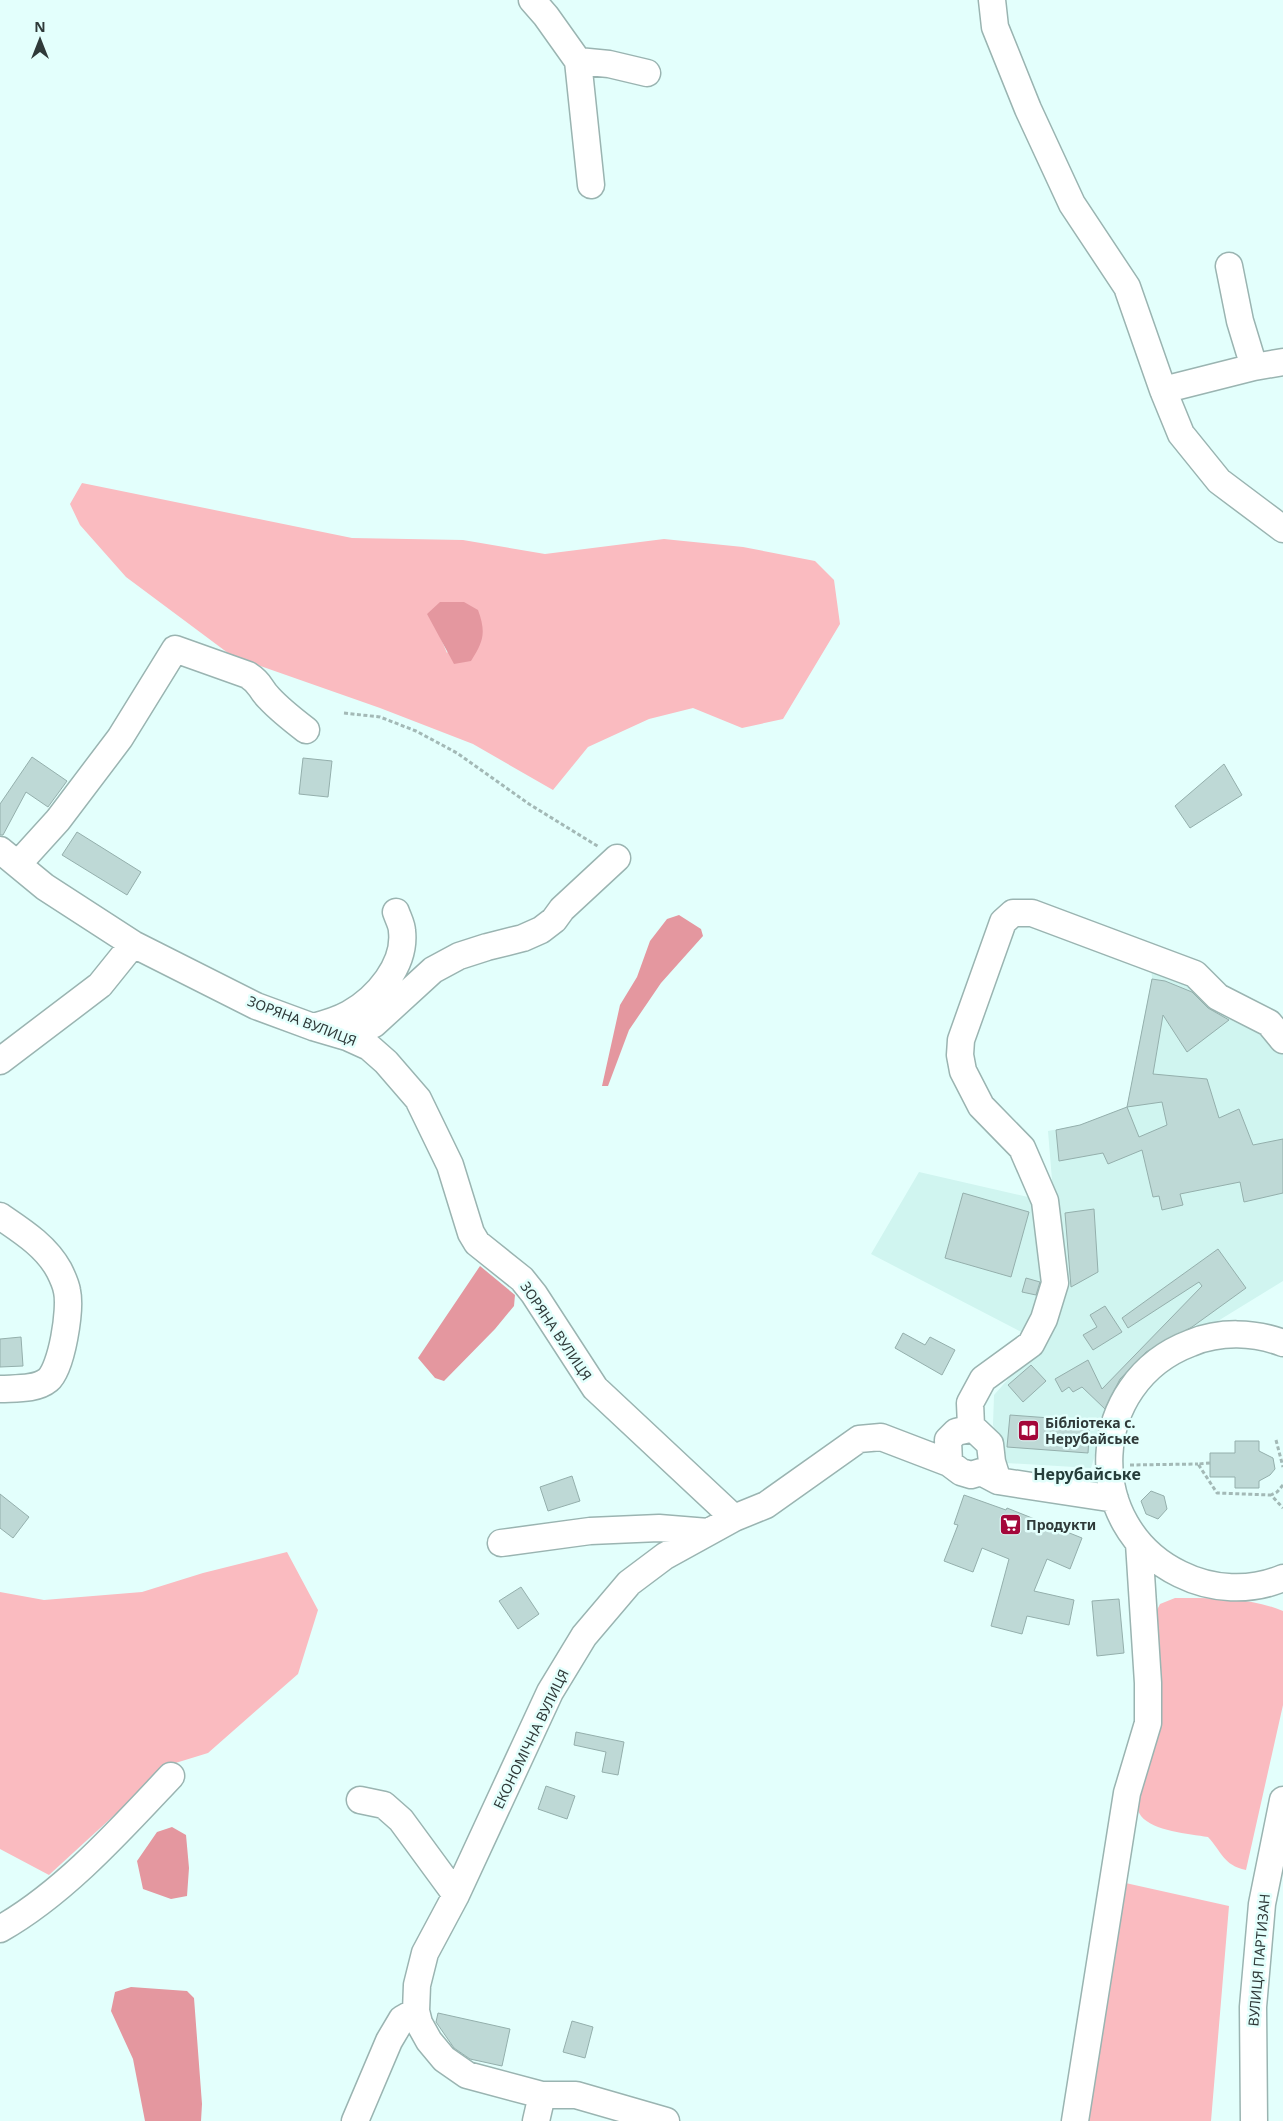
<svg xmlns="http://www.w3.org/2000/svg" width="1283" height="2121" font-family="'Noto Sans',sans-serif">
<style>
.built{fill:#d0f5f0}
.green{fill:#fabbc0;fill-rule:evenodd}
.water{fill:#e4979f}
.building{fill:#bed9d6;stroke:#94afac;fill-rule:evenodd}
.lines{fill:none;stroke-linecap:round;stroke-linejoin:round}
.minor-casing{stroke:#9ab4b1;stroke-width:29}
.path{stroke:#a3b9b6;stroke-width:3;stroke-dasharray:4 2.5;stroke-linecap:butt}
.minor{stroke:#fff;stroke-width:26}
.labels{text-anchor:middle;stroke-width:5;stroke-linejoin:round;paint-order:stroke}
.street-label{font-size:14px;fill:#2f3a39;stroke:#e3fffc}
.poi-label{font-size:14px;font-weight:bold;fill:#2f3a39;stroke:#e3fffc;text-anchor:start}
.quarter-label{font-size:16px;font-weight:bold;fill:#263e3b;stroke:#e3fffc}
</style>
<rect width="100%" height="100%" fill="#e3fffc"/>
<path class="built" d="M1150,962L1283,1043V1281L1169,1351L1106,1420L1091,1468L1006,1463L993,1425L994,1395L1035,1349L1061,1290L1048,1131L1080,1125L1127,1107L1152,977Z
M919,1172L1037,1199L1051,1286L1031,1337L871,1254Z"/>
<path class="green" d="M82,483L352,538L463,540L545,554L664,539L743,547L815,561L834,580L840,624L783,719L742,728L693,708L649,719L588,747L553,790L473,744L380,708L232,656L126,577L80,525L70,504ZM478,610L447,653L439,634Z
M287,1552L318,1610L298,1674L208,1753L169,1765L49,1875L0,1849V1592L44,1600L142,1592L203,1573Z
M1175,1598C1210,1598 1250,1597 1283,1611V1705L1246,1870C1223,1865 1222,1852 1208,1837C1189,1834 1153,1831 1141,1816C1138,1812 1137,1806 1135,1802L1154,1616L1160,1604Z
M1121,1882L1229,1906L1211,2121H1082Z"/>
<path class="water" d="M440,602H464L478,610C486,632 484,641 471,661L454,664L427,614Z
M679,915L701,929L703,936L661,983L629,1030L608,1086H602L620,1005L637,977L650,941L667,919Z
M480,1266L515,1295L514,1306L495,1329L444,1381L435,1378L418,1358Z
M172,1827L186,1835L189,1868L187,1896L171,1899L143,1889L137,1861L157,1832Z
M131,1987L187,1991L194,1998L202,2104L201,2121H145L133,2059L111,2011L115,1992Z"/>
<path class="building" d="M32,757L67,781L48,807L26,792L3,835H0V804Z
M303,758L332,761L328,797L299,794Z
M1224,764L1242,795L1190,828L1175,806Z
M77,832L141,872L127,895L62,855Z
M1152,979L1165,981L1192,992L1208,1008L1229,1020L1187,1052L1163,1015L1153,1074L1207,1079L1219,1118L1239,1109L1253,1145L1283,1139V1193L1244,1202L1240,1182L1180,1194L1183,1205L1162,1210L1159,1196L1153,1197L1142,1150L1108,1164L1103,1153L1059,1161L1056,1130L1080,1125L1127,1107ZM1162,1102L1167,1125L1139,1137L1127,1107Z
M963,1193L1029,1212L1011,1277L945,1258Z
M1094,1209L1098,1272L1071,1287L1065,1213Z
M1218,1249L1246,1288L1192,1327L1146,1352L1120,1379L1105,1409L1082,1387L1073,1392L1069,1387L1062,1392L1055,1379L1088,1360L1102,1389L1202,1286L1199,1282L1128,1328L1122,1318Z
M1026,1278L1040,1282L1036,1295L1022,1292Z
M1105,1306L1122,1332L1093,1350L1083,1335L1097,1327L1090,1315Z
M903,1333L925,1345L930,1337L955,1350L942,1375L895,1348Z
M21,1337L23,1366L0,1367V1339Z
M1031,1365L1046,1381L1023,1402L1008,1385Z
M1010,1415L1090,1421L1088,1453L1007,1447Z
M1235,1441H1259V1451L1273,1458L1275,1469L1270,1475L1259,1481V1488H1235V1477H1210V1453H1235Z
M572,1476L580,1501L548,1511L540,1487Z
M1151,1491L1164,1496L1167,1509L1158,1519L1146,1514L1141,1501Z
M0,1494L29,1517L13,1538L0,1528Z
M964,1495L1006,1510L1007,1508L1082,1538L1070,1569L1047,1559L1034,1591L1074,1600L1069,1625L1027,1616L1022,1634L991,1626L1009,1559L982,1548L973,1572L944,1561L958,1525L954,1524Z
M521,1587L539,1614L518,1629L499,1601Z
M1119,1599L1124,1653L1097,1656L1092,1601Z
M576,1732L624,1742L618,1775L602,1772L606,1752L574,1745Z
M546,1786L575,1796L567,1819L538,1809Z
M438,2013L510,2029L502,2066L470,2059L454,2048L436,2022Z
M572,2021L593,2027L585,2058L563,2052Z"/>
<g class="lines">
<defs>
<path id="minor" d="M532,0L546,16L578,61L591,185
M992,0L995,27L1028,109L1072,204L1127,287L1163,390L1181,434L1219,481L1283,529
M578,61L609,64L647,73
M1254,367L1283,362
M1163,390L1254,367L1240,321L1229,266
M0,850L45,887L133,944L256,1006L313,1027L347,1037L369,1047L386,1062L418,1099L450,1165L471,1233L477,1243L522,1279L534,1294L595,1388L734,1518
M19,863L58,820L120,738L175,649L248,675C262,684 259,688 269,698C280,710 293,720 306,730
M313,1027C325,1024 338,1020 349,1014C377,998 406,965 402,931C402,925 398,918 396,912
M347,1037L374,1024L433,970L459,956L487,947L523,938L541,930L554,920L562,909L617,858
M0,1061L100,985L133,944
M0,1216C22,1231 46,1246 59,1270C62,1276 66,1285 67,1291C71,1309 62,1368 48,1380C36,1390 15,1388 0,1389
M1283,1343C1254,1332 1220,1331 1191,1343C1087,1382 1081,1526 1180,1574C1212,1590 1250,1592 1283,1578
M971,1426L970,1403L983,1379L1031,1344L1044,1319L1055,1283L1045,1201L1022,1148L981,1106L963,1071L960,1055L961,1040L1003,922L1013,913H1032L1195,974L1218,997L1269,1023L1283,1040
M971,1426L990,1444L992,1462L998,1481
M949,1463L948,1440L956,1432L969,1429L971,1426
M501,1543L590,1531L659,1528L708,1532
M360,1800L384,1805L401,1820L456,1895
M0,1929C64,1893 121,1829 171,1776
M542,2095H576L666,2121
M355,2121L389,2041L402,2019L416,2011
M536,2121L542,2095L467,2075L444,2059L429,2041L419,2023L416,2011L417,1985L425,1953L456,1895L550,1692L584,1636L629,1583L665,1556L734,1518L766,1505L859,1439L881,1437L949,1463L961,1472L971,1475L981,1472L998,1481L1115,1499
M1075,2121L1127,1793L1148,1723V1683L1139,1543
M1254,2121L1253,2007L1262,1904L1283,1800"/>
</defs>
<use href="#minor" class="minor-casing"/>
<path class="path" d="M344,713L380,717L416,731L457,753L529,804L599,847
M1276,1440L1283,1467
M1210,1463L1198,1464L1217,1493L1271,1495
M1130,1465L1198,1464
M1283,1485L1277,1492L1271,1495L1283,1508"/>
<use href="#minor" class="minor"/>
</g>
<defs>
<symbol id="library-square" viewBox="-11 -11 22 22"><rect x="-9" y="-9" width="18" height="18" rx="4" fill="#a4073a" stroke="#e3fffc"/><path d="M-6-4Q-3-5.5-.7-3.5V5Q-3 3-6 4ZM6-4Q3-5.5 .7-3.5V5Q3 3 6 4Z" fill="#fff"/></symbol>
<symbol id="supermarket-square" viewBox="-11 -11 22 22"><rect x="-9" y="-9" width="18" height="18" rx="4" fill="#a4073a" stroke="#e3fffc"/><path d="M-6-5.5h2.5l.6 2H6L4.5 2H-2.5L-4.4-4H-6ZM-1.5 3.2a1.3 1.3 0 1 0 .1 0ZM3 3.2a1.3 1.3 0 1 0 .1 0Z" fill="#fff"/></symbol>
</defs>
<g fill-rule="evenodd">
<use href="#library-square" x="1016" y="1418" width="25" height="25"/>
<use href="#supermarket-square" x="998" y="1512" width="25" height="25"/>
</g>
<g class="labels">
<g class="street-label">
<text transform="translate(302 1021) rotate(21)" y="5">ЗОРЯНА ВУЛИЦЯ</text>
<text transform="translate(556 1331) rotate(56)" y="5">ЗОРЯНА ВУЛИЦЯ</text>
<text transform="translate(531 1739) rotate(-64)" y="5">ЕКОНОМІЧНА ВУЛИЦЯ</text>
<text transform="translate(1259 1960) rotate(-85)" y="5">ВУЛИЦЯ ПАРТИЗАН</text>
</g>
<g class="poi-label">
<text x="1045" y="1428">Бібліотека с.<tspan x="1045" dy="16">Нерубайське</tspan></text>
<text x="1026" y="1530">Продукти</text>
</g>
<g class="quarter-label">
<text x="1087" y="1480">Нерубайське</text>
</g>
</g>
<g transform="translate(40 40)" stroke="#e3fffc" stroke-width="4" paint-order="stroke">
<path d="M0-4L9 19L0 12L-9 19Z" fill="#2f3a39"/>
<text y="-8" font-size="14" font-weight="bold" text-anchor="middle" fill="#2f3a39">N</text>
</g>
</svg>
